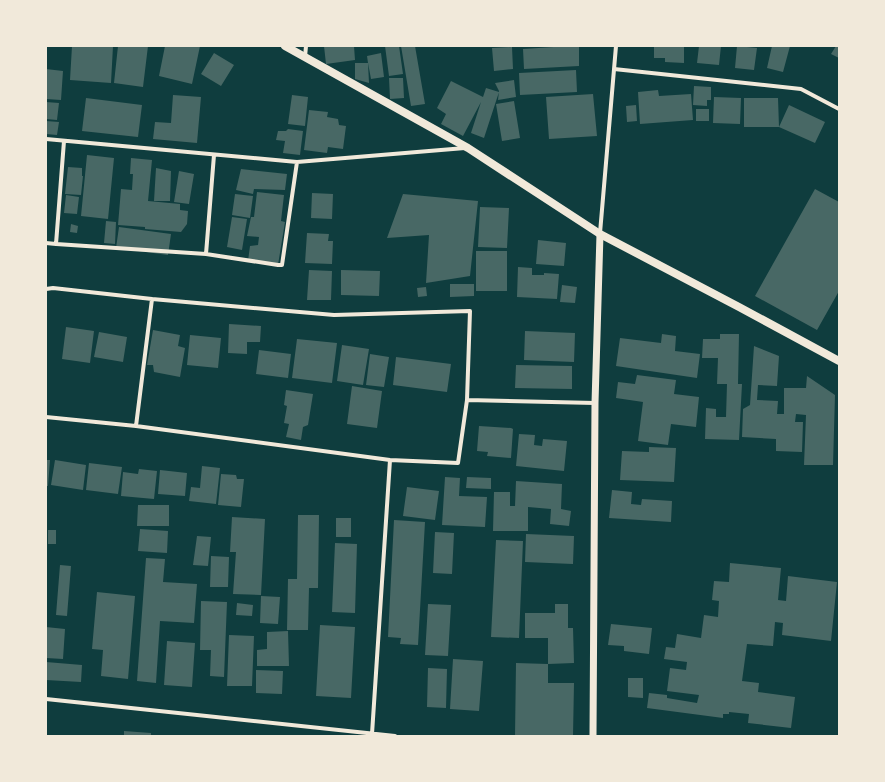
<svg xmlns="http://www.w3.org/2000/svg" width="885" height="782" font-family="Lato,sans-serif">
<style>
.building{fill:#486865}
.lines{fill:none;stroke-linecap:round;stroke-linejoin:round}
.minor{stroke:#f1e9da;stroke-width:4}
.tertiary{stroke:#f1e9da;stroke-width:7}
.secondary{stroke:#f1e9da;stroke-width:8}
</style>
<rect width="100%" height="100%" fill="#0f3d3e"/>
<path class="building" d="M72,46H113L111,83L70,80Z
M118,46H148L143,87L114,83Z
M165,46H200L192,84L159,76Z
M324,46H354L355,60L326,64Z
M385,46H399L403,74L389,76Z
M401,46H415L425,104L411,106Z
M569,46H579V66L524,69L523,49Z
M654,46H684V63L665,62V58H654Z
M699,46H721L719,65L697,63Z
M737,46L757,48L754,70L735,68Z
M772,46H790L783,72L767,68Z
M836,46H839V58L831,54Z
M512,47L513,69L494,71L492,48Z
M214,53L234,65L221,86L201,74Z
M381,53L384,77L371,79L368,63L369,83L355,79V63H368L367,56Z
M46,69L63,71L61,100L46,99Z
M576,70L577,92L520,95L519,73Z
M389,78H403L404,98L390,99Z
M514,80L516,97L498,100L499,91L495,83Z
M451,81L483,97L486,88L499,92L484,138L471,133L481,102L463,136L441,124L446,114L437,108Z
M694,86L711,87V100H707V106L693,105Z
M658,90L659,96L691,94L693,120L640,124L638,92Z
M593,94L597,136L549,139L546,97Z
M173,95L201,97L197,143L153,139L155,122L171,123Z
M292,95L308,97L305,126L288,124Z
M714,97L741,98L740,124L713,123Z
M86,98L142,105L138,137L82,131Z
M744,98H778L779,127H744Z
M514,101L520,138L502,141L496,104Z
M46,102L59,103L57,120L46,119Z
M636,105L637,121L627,122L626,106Z
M789,105L825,122L815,143L779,127Z
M696,109H709V121H696Z
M309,110L328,112L327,117L338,119L339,125L346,126L343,149L328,147L327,153L304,150Z
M46,121L59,122L57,135L46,134Z
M288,129L303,131L300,155L283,153L285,141L276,140L278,131H286Z
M87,155L114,158L108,219L81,216Z
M131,158L152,160L148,201L180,204V210L188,211L187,224L181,232L145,229V227L118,225L121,189L132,190L133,174H130Z
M68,167L82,168V176H83L81,195L65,194Z
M156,168L171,171L170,201H154Z
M241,169L287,174L285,190L254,189L253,194L236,190Z
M179,171L194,174L189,204L174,202Z
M815,189L839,202V291L817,330L755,296Z
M257,192L284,195L281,221L285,222L278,265L248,261L250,246L258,245L259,237L247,236L251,217H254Z
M312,193L333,194L332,219L311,218Z
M235,194L253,196L250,218L232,215Z
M403,194L478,201L470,276L426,283L429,235L387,238Z
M66,195L79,197L77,214L64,213Z
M480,207L509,208L507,248L478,247Z
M232,217L247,219L242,250L227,247Z
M106,221L116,222L115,244L104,243Z
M71,224L78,226L77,233L70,232Z
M119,227L171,234L168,255L116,248Z
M307,233L329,234L328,241H333L332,264L305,263Z
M538,240L566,243L564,266L536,264Z
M476,251H507V291H476Z
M518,267L532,268V275H544V273L559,274L557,299L517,297Z
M309,270L332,271L331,300H307Z
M341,270L380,271L379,296L341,295Z
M450,284H474V296L450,297Z
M562,285L577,287L575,303L560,302Z
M426,287L427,296L418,297L417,288Z
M229,324L261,326L260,342H247V354L228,353Z
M66,327L94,331L90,363L62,359Z
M153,330L180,335L178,346L185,348L180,377L154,372L153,365H147Z
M525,331L575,333L574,362L524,360Z
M99,332L127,337L123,362L94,357Z
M662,334L676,336L675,351L700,354L697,378L616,366L620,338L661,343Z
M720,334H739L738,384H742L739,440L705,439L706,408L716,409V417H726L727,384H717L718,358H702L703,339H720Z
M190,335L221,338L218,368L187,365Z
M297,339L337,343L332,383L292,378Z
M342,345L369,349L363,385L337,381Z
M754,346L779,356L777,386L758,385L757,400L778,401L777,414H784V388H806L807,376L835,395L833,465H804L806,415L796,414L795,422H803L802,452L776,451V439L742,437L743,409L750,405Z
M259,350L291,354L288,378L256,374Z
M370,354L389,357L384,387L366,385Z
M396,357L451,364L447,392L393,385Z
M516,365L572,366V389L515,388Z
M637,375L676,380L674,394L699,397L696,427L671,424L668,445L638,441L643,402L616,398L618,382L635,384Z
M352,386L382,391L377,428L347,424Z
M286,390L313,394L308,425L303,427L301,440L286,437L289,424L284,423L287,406L284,405Z
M479,426L511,428L513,429L511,458L487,456L488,452L477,451Z
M519,434L535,435L534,445L542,446L543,439L567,441L564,471L516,466Z
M649,447L676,448L674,482L620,480L622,451L649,452Z
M46,460H50L48,486H46Z
M55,460L86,465L83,490L51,485Z
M89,463L122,467L118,494L86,490Z
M202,466L220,468L216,504L189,501L191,487L200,488Z
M139,469L157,471L154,499L121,496L123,472L138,474Z
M160,470L187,473L185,496L158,494Z
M221,474L236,475L237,479H244L241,507L218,505Z
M445,477L460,478L459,496L487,497L485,527L442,525Z
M467,477L491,478V489L466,488Z
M516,481L562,484L561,509L571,511L569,526L550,524L551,509L528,507V531H493L494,492H510V506H515Z
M407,487L439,491L435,520L403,516Z
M612,490L632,492L631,504L641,505L642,499L672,501L671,522L609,518Z
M138,505H169V526H137Z
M298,515H319L318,588H309L308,630H287L288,579H297Z
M232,517L265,519L261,595L233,594L236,552H230Z
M336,518H351V537H336Z
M394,520L425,522L418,645L400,644L401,638L388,637Z
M140,529L168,531L167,553L138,551Z
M48,530H56V544H48Z
M435,532L454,533L452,574L433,573Z
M526,534L574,536L573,564L525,562Z
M197,536L211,537L208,566L193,565Z
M496,540L523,541L519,638L491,637Z
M335,543L357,544L355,613L332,612Z
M211,556L229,557L228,587H210Z
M146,558L165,559L163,582L197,584L194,623L160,621L156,683L137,681Z
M730,563L781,568L778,600L786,601L788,576L837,582L831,641L782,635L783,623L775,622L773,646L747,644L742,681L759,683L758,692L795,697L791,728L748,723L749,714L729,712V714H723V718L647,708L649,693L667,695V698L697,703L699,695L667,691L670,668L686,670L687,662L664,659L666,647L675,648L677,634L701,638L704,615L718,617L719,601L712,600L714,581L729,582Z
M60,565L71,566L67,616L56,615Z
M97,592L135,596L128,679L101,676L103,650L92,649Z
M261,596L280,597L278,624L260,623Z
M201,601L227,602L224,677L210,676L211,650H200Z
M237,603L253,605L252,616L236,615Z
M428,604L451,605L448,656L425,655Z
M555,604H568V628H573L574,663L548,664V638H525V613H555Z
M611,624L652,628L649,654L624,651V646L608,645Z
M320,625L355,627L351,698L316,696Z
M46,627L65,629L63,659L46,658Z
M288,631L289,666H257V650L267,649V632Z
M229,635L254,636L252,686H227Z
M167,641L195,643L192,687L164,685Z
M453,659L483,661L479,711L450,709Z
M46,662L82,665L81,682L46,680Z
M516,663L548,664V683H574L573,736H515Z
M428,668L447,669L446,708L427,707Z
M256,670L283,671L282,694L256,693Z
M628,678H643V698L628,697Z
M124,731L151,733V736H124Z"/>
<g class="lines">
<path class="minor" d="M305,57L306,46
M614,69L801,89L839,109
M46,139L297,162L465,148
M600,233L616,46
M46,243L56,244L64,141
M56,244L206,254L278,265H282L297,162
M206,254L214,155
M46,289L53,288L152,299L334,315L470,311L467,400L458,463L390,460L136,426L46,417
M467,400L595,403
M136,426L152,299
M46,699L395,736
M372,734L390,460"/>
<path class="tertiary" d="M593,736L595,403L600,234"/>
<path class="secondary" d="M285,46L468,148L600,234L739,307L839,361"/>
</g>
<rect width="885" height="782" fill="none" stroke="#f1e9da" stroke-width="94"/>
</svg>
